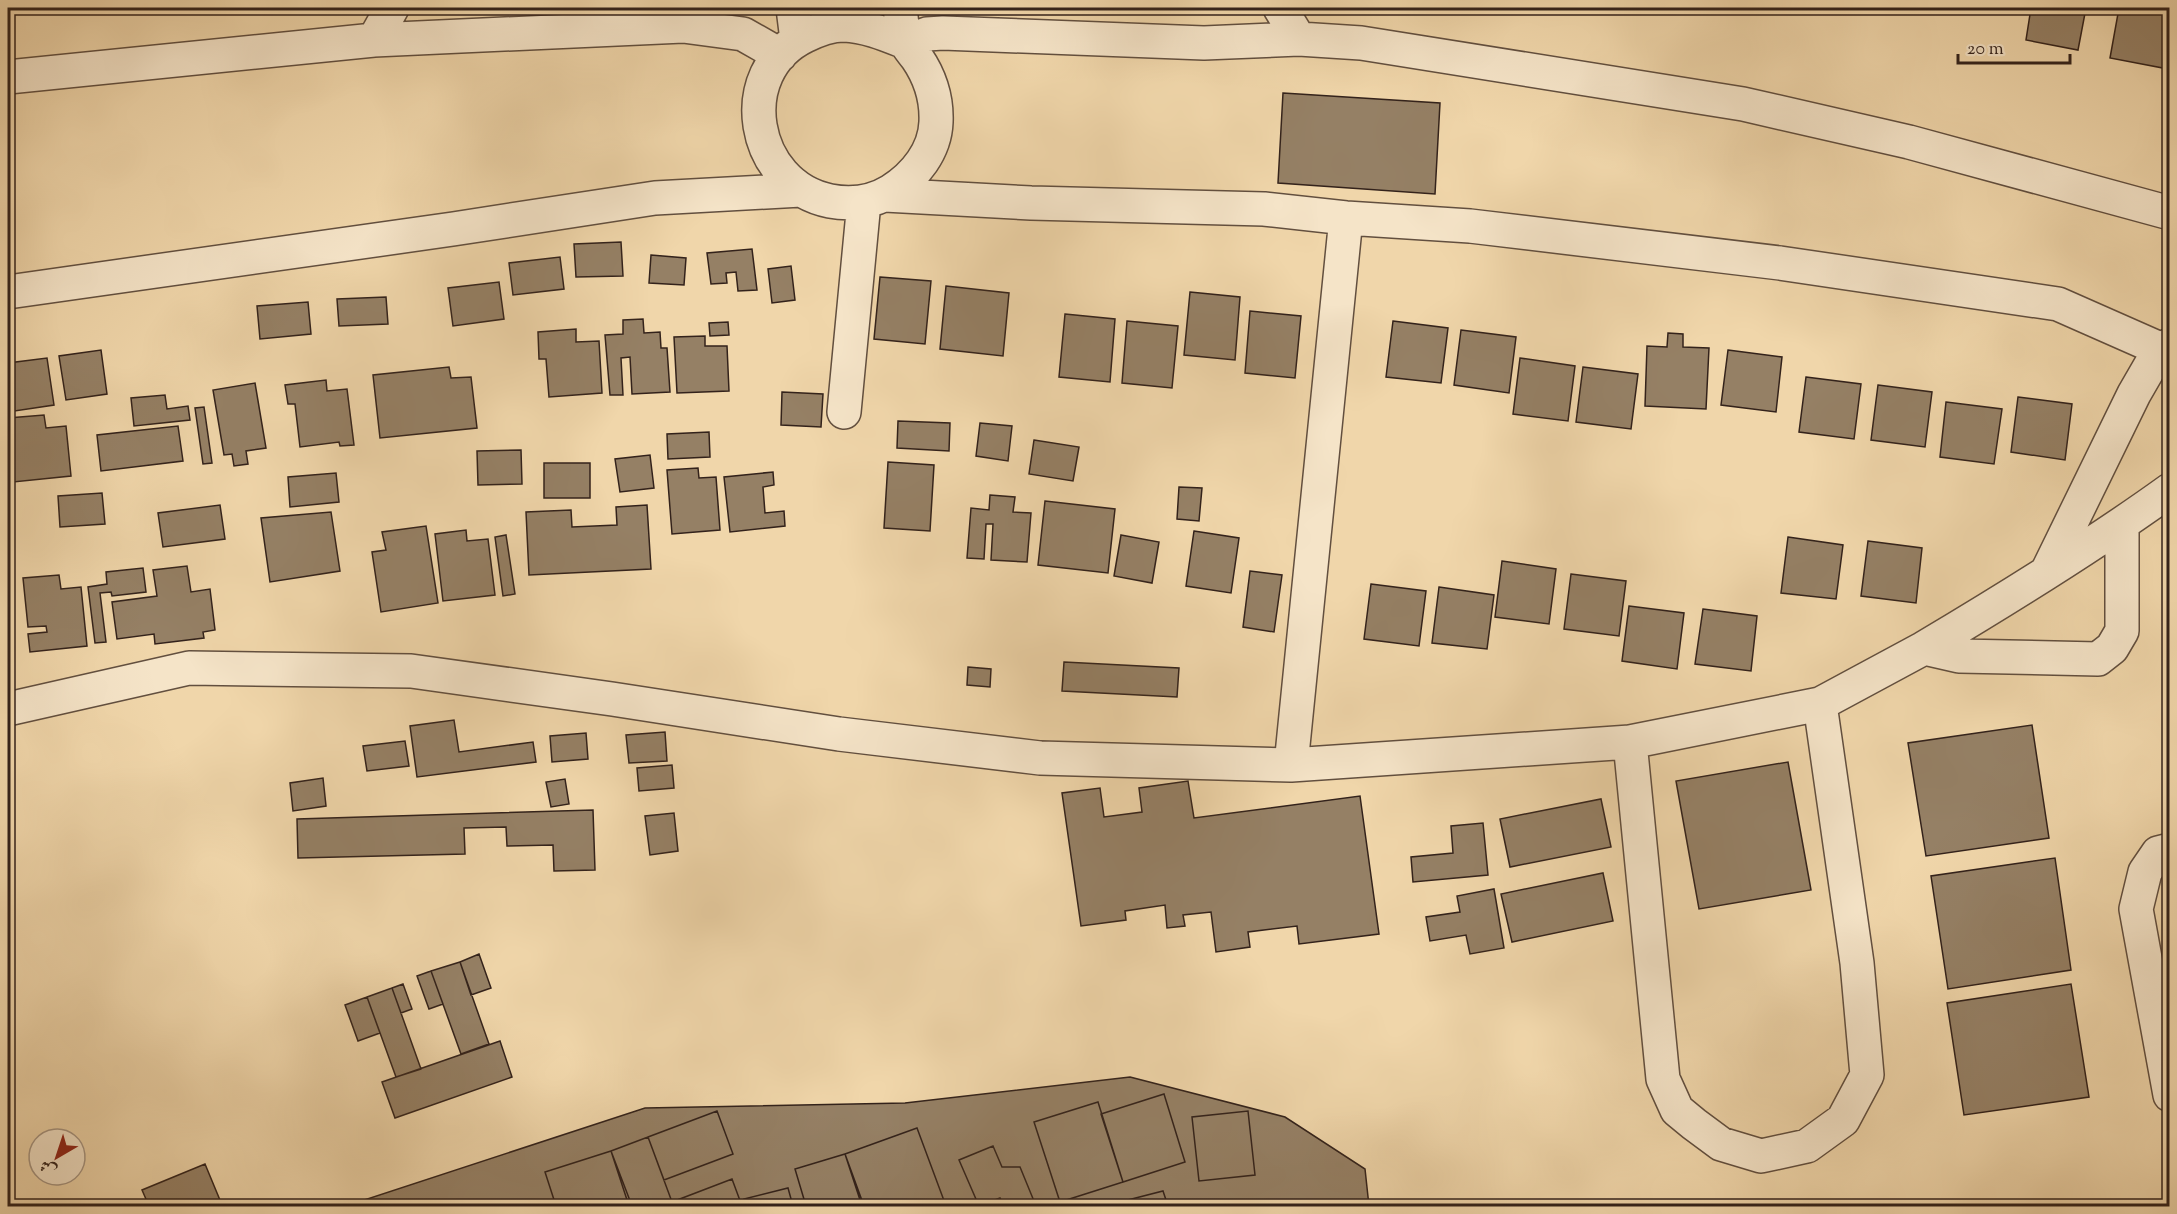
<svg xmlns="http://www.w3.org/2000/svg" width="2177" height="1214" font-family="'Sorts Mill Goudy',Amiri,serif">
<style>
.building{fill:#958065;stroke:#33221b;stroke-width:1.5}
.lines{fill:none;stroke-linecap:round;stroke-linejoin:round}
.minor-casing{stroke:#624f3f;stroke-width:36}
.minor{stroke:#f5e4c8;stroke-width:33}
</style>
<rect width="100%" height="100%" fill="#f0d6aa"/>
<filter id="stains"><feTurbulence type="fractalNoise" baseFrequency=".00333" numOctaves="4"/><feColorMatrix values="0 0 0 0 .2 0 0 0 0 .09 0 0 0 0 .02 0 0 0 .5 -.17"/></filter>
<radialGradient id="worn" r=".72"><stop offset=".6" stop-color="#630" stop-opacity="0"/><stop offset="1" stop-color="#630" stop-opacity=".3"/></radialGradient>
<path class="building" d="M1961,8H1998L1997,14Z
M2031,8H2086L2078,50L2026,40Z
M2119,8H2170V31L2163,68L2110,58Z
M1283,93L1440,103L1435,194L1278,183Z
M621,242L623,276L576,277L574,244Z
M752,249L757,290L738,291L736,272L726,273L727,283L711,284L707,253Z
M651,255L686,258L684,285L649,283Z
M560,257L564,289L513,295L509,263Z
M791,266L795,300L772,303L768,269Z
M880,277L931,281L925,344L874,339Z
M499,282L504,319L453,326L448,288Z
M946,286L1009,293L1003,356L940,349Z
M1190,292L1240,297L1235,360L1184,355Z
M386,297L388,324L339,326L337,299Z
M308,302L311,334L260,339L257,306Z
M1250,311L1301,316L1295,378L1245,373Z
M1065,314L1115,319L1110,382L1059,377Z
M643,319L644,333L660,332L661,348H667L670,392L632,394L630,357L621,358L623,395H610L605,335L623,334V320Z
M1127,321L1178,326L1172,388L1122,383Z
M1393,321L1448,328L1441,383L1386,377Z
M728,322L729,335L710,336L709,323Z
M576,329V342L599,341L602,393L549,397L546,359H539L538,332Z
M1461,330L1516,337L1509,393L1454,385Z
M1668,333L1683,334V347L1709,348L1706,409L1645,406L1647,346L1667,347Z
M705,336V346H727L729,391L677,393L674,337Z
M101,350L107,394L66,400L59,356Z
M1728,350L1782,357L1776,412L1721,405Z
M47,358L54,405L8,412V363Z
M1520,358L1575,366L1568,421L1513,414Z
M449,367L451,378L471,377L477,428L380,438L373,375Z
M1583,367L1638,374L1631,429L1576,422Z
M1806,377L1861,384L1854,439L1799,432Z
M326,380L327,391L347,389L354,445L340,446L339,442L300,447L295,404H288L285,385Z
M255,383L266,448L246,451L248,464L234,466L232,454L224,455L213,390Z
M1878,385L1932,392L1925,447L1871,440Z
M782,392L823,394L821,427L781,425Z
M165,395L167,409L188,406L190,420L134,426L131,398Z
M2018,397L2072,404L2065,460L2011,452Z
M1946,402L2002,409L1994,464L1940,457Z
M204,407L212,463L203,464L195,408Z
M44,415L46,428L66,426L71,476L13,482L8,418Z
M898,421L950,423L949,451L897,448Z
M980,423L1012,426L1008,461L976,456Z
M178,426L183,461L101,471L97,435Z
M709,432L710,457L668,459L667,434Z
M1034,440L1079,447L1073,481L1029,474Z
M521,450L522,484L478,485L477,451Z
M650,455L654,488L620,492L615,459Z
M888,462L934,465L930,531L884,528Z
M544,463H590V498H544Z
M698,468L699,478L716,477L720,530L672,534L667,470Z
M773,472L774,485L763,487L765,513L784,511L785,526L730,532L724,477Z
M336,473L339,502L290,507L288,477Z
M1179,487L1202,488L1199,521L1177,519Z
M102,493L105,524L60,527L58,496Z
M990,495L1015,497L1013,512L1031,513L1027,562L991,560L993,524H986L984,559L967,558L971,508L989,510Z
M1045,501L1115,509L1108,573L1038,565Z
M220,505L225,539L163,547L158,513Z
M647,505L651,569L529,575L526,512L571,510L572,527L617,525L616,507Z
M331,512L340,571L270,582L261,518Z
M426,526L438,603L381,612L372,552L386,550L382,532Z
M466,530L467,541L488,539L495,595L443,601L435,534Z
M1194,531L1239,538L1231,593L1186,586Z
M506,535L515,594L503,596L495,537Z
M1121,535L1159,542L1152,583L1114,576Z
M1788,537L1843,545L1836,599L1781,593Z
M1868,541L1922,548L1916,603L1861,596Z
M1502,561L1556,569L1549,624L1495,617Z
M187,566L191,592L210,589L215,630L203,632L204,638L155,644L154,634L117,639L112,602L157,596L153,570Z
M143,568L146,592L112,596L111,592L100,593L106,642L95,643L88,587L107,584L106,572Z
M1250,571L1282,575L1274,632L1243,627Z
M1571,574L1626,581L1619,636L1564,629Z
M59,575L61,589L81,587L87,646L30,652L28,634L47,632L46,626L28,627L23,578Z
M1371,584L1426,591L1419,646L1364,639Z
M1439,587L1494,595L1487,649L1432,643Z
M1629,606L1684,613L1677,669L1622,661Z
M1703,609L1757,616L1751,671L1695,664Z
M1064,662L1179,668L1177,697L1062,691Z
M968,667L991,669L990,687L967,685Z
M454,720L459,752L533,742L536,762L417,777L410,726Z
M2032,725L2049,838L1926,856L1908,743Z
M665,732L667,761L629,763L626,735Z
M586,733L588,759L552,762L550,736Z
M405,741L409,766L367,771L363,746Z
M1788,762L1811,890L1699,909L1676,781Z
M672,765L674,788L639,791L637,768Z
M323,778L326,806L293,811L290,783Z
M565,779L569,804L551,807L546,782Z
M1188,781L1194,818L1360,796L1379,934L1299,944L1297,926L1248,932L1250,947L1216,952L1211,912L1183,915L1185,926L1167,928L1165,905L1125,911L1126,920L1081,926L1062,793L1100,788L1104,817L1142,812L1139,788Z
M1601,799L1611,847L1510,867L1500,819Z
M593,810L595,870L554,871L553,845L507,846L506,827L464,828L465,854L298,858L297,819Z
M674,813L678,851L650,855L645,816Z
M1483,823L1488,875L1413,882L1411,857L1453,853L1451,826Z
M2055,858L2071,970L1948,989L1931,876Z
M1603,873L1613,921L1512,942L1501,894Z
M1494,889L1504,948L1470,954L1466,935L1430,941L1426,917L1460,912L1457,896Z
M479,954L491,988L471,995L460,962Z
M460,962L489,1044L461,1054L431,971Z
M431,971L443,1004L429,1009L417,976Z
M403,984L412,1009L401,1013L392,988Z
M2071,984L2089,1097L1964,1115L1947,1003Z
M392,988L421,1069L396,1077L367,997Z
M367,997L380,1033L358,1041L345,1005Z
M500,1041L512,1077L395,1118L382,1082Z
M1130,1077L1285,1117L1365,1169L1369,1206H355V1203L645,1108L905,1103Z
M1164,1094L1185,1162L1123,1182L1101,1114Z
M1098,1102L1123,1182L1060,1202L1034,1122Z
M717,1111L733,1154L664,1180L648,1137Z
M1248,1111L1255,1175L1199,1181L1192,1117Z
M917,1128L946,1206H864L845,1154Z
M648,1137L672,1202L674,1206H632L611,1151Z
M993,1146L1002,1167H1020L1036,1206H1004L1000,1198L979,1206L959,1160Z
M611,1151L629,1206H556L545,1172Z
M845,1154L862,1206H806L795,1169Z
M205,1164L222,1205L217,1206H149L142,1190Z
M732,1179L742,1206H674L672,1202Z
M788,1188L793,1206H746L744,1199Z
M1163,1191L1168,1206H1117L1116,1203Z"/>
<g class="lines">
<defs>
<path id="minor" d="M793,8L797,40
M900,8C902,18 901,34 906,43C909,48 913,53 917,58C930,77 937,98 936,122C935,151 915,176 891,191C873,202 851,205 830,201C751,185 731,72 805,36C817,30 831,25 844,25C866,26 885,34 905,42L927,34L943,33L1204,43L1299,39L1361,43L1743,104L1909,142L2170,213
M1280,8L1299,39
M374,40L392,8
M8,77L374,40L683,26L743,34L780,55
M885,195L1031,203L1264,209L1346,218L1470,226L1780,263L2058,304L2160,349L2170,350
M8,292L453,229L655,198L801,190
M844,412L864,202
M2047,572L2134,394L2160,349L2170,345
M1924,648C2008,598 2091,547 2170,490
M8,709L189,668L411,671L612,699L839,734L1040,758L1291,765L1630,742L1820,704L1924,648L1959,656L2098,659L2112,648L2122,631V525
M1630,742L1663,1079L1677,1110L1694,1124L1721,1144L1761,1156L1807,1146L1843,1120L1867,1075L1857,963L1820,704
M1291,765L1346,218
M2170,850L2158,853L2145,872L2136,909L2170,1095"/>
</defs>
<use href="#minor" class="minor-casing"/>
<use href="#minor" class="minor"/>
</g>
<rect width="2177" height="1214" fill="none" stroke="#f0d6aa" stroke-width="30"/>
<rect x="9" y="9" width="2159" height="1196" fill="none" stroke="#33221b" stroke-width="3"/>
<rect x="15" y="15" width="2147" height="1184" fill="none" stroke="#33221b" stroke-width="1.5"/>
<g transform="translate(57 1157) rotate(219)"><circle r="28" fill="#f5e4c8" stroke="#a79683" stroke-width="1.5"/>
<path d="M0-4.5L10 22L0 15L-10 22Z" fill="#8f2418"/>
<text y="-9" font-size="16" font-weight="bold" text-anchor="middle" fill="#33221b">ش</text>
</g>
<path d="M1958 54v9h112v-9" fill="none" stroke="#33221b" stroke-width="3"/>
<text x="1967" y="54" font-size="18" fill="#33221b" stroke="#f5e4c8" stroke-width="4.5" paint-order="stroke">20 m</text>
<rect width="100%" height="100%" filter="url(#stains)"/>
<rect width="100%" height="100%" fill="url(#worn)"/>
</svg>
